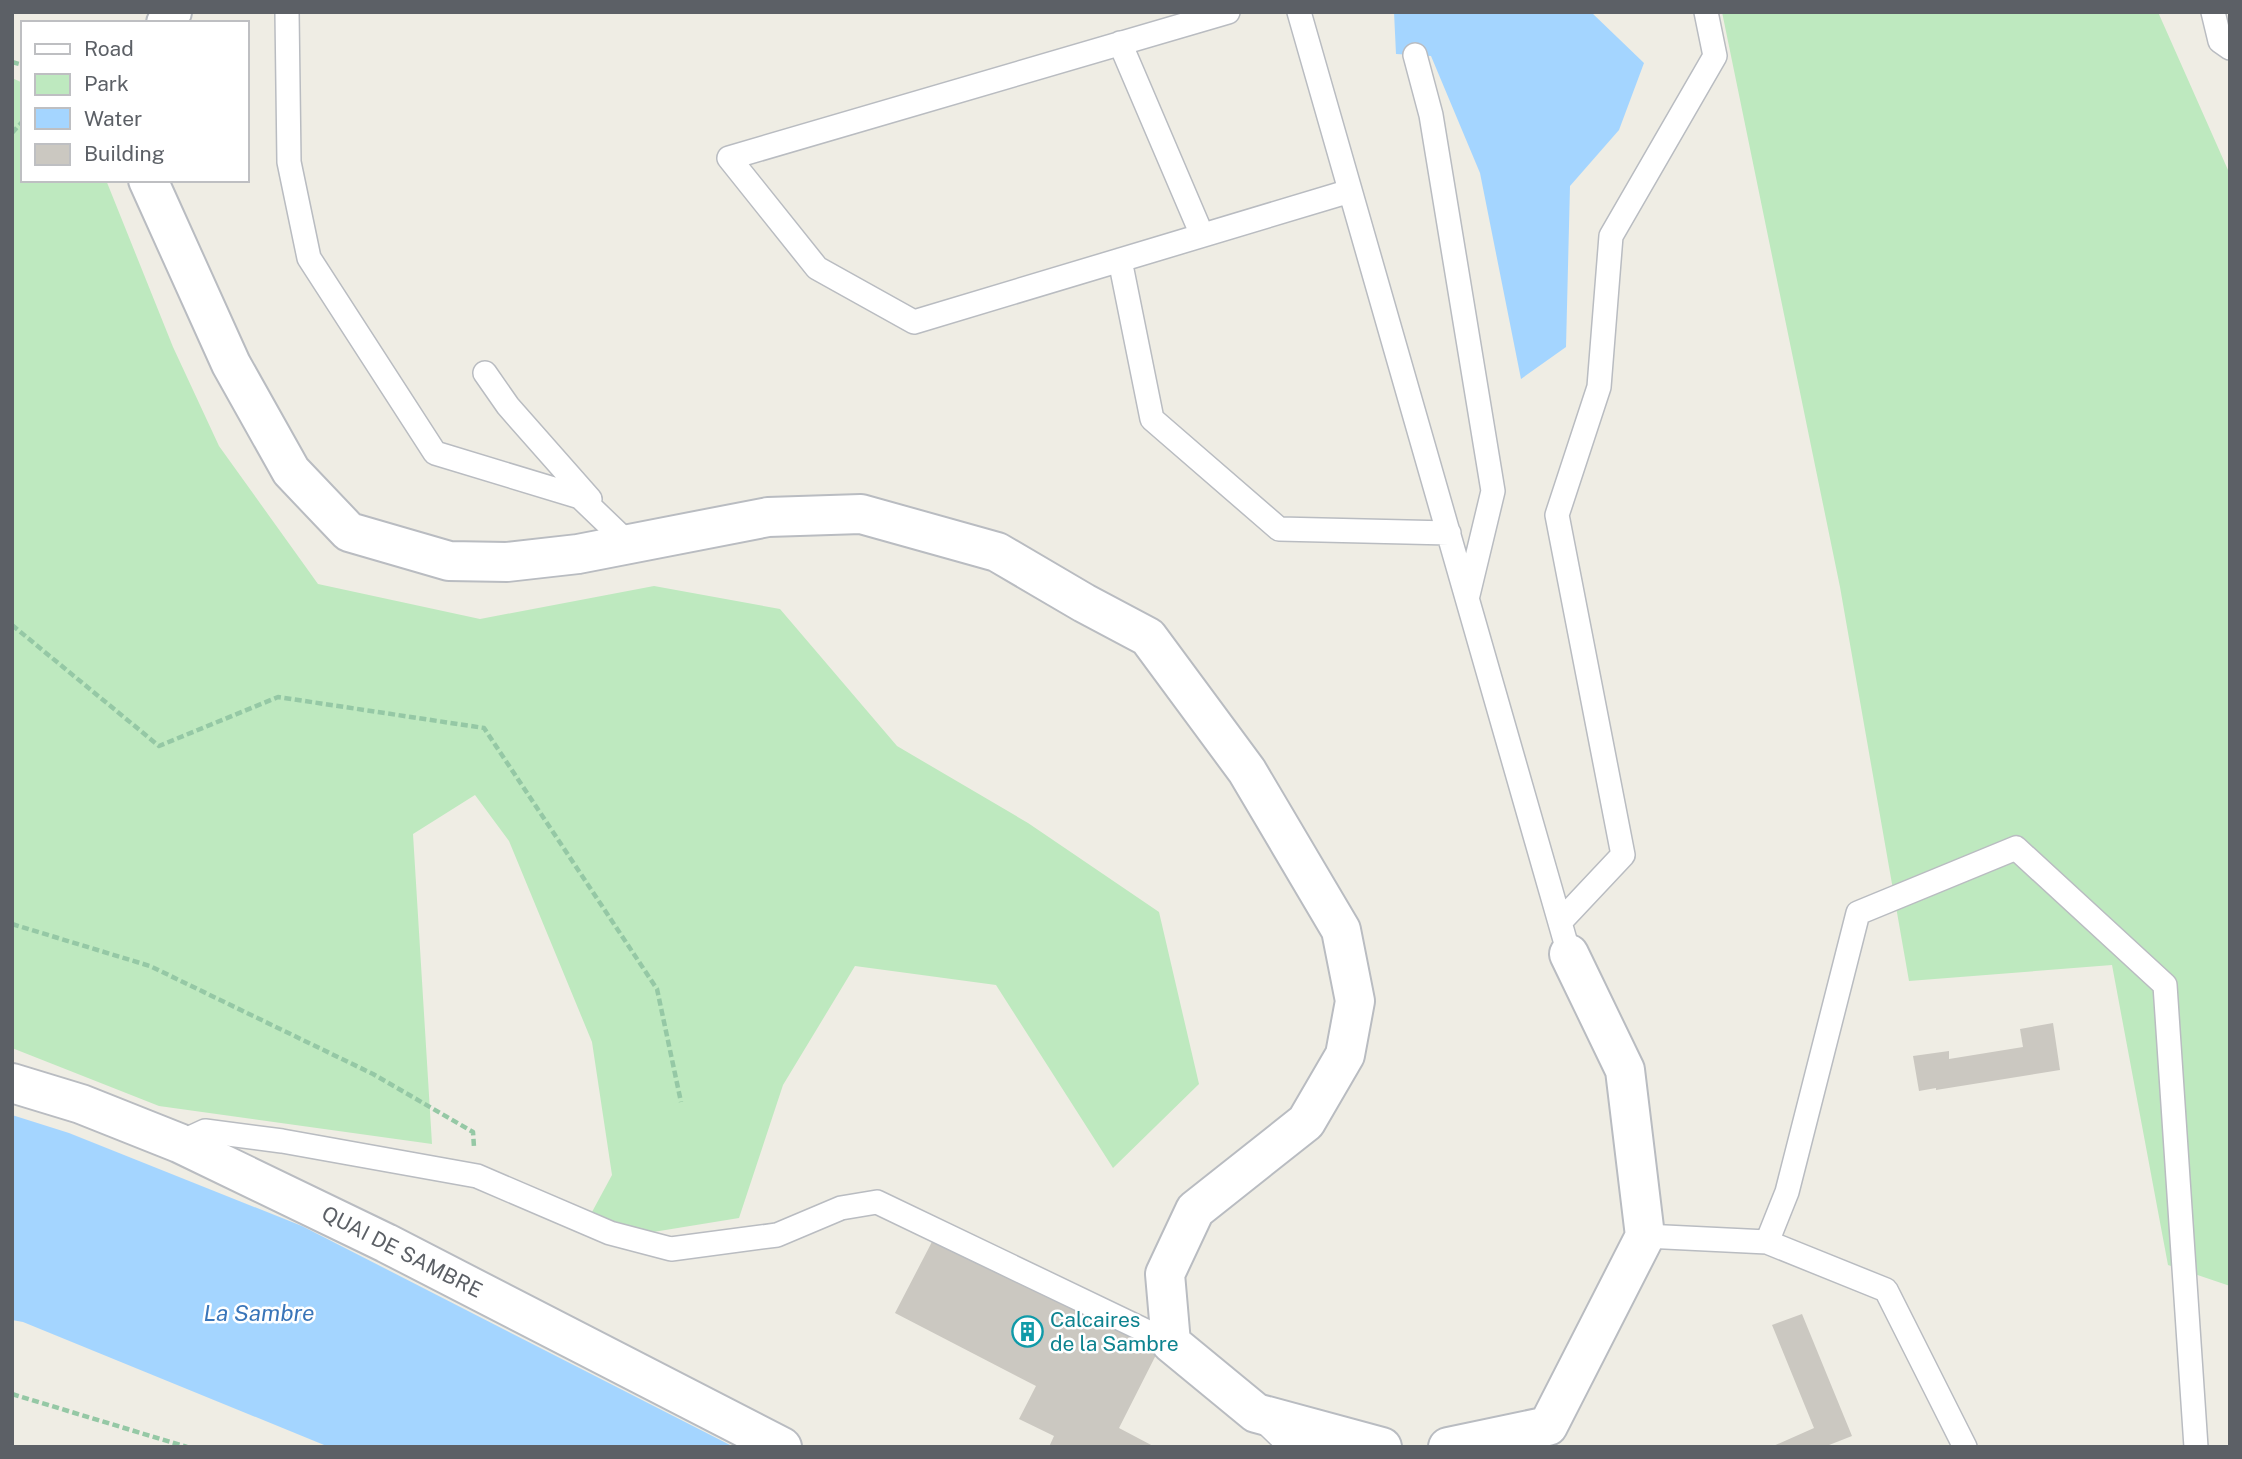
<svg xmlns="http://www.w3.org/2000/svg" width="2242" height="1459" font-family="'Public Sans',sans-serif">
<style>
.green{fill:#bee9bf}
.water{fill:#a4d5ff}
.building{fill:#cbc8c1}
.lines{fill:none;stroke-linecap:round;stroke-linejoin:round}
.service-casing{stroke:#b9bcc1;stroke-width:26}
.minor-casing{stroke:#b9bcc1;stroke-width:42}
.path{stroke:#95c8a5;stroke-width:4.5;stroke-dasharray:7 3.5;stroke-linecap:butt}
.service{stroke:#fff;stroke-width:23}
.minor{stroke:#fff;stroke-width:38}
.labels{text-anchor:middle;stroke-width:5;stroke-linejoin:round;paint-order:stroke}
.street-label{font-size:21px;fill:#5c6066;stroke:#fff}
.culture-label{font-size:21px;fill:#0d838f;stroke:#fff;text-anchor:start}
.water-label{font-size:23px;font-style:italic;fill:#3975b9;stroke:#fff}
</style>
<rect width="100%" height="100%" fill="#efede4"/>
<path class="green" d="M1722,12H2158L2228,170L2230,175V1286L2168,1265L2112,965L1909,981L1840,587Z
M12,78L23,83V180H106L173,347L219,446L318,584L480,619L654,586L780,609L897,746L1028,823L1159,912L1199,1084L1113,1168L996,985L855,966L783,1085L739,1218L641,1234L592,1212L612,1175L592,1042L509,841L475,795L413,834L432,1144L159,1106L12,1048Z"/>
<path class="water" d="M1394,12H1591L1644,63L1619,130L1570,186L1566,347L1521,379L1480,173L1431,56L1396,54Z
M12,1115L69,1133L302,1226L734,1447H329L23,1322L12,1320Z"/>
<path class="building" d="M2053,1023L2060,1070L1936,1090V1088L1919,1091L1913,1056L1949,1051V1059L2023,1047L2020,1029Z
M935,1236L1158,1351L1119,1428L1155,1447H1049L1054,1436L1019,1419L1036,1386L895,1313Z
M1802,1314L1852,1436L1824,1447H1771L1814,1428L1772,1325Z"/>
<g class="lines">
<defs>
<path id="service" d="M287,12L289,162L309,258L435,453L580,497L629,544
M1228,12L729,158L817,268L914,322L1350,191
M1299,12L1569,954
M2213,12L2220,41L2230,48
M1120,43L1202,235
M1415,55L1431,115L1493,491L1468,595
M1120,260L1152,419L1279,529L1449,533
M485,373L508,406L590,499
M1560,922L1623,855L1557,515L1599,387L1611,236L1715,56L1706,12
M179,1143L205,1131L282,1141L477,1176L610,1233L671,1249L777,1235L841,1208L877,1202L1171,1343
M1645,1236L1767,1242L1886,1290L1965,1447
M1767,1242L1787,1192L1858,913L2016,848L2165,985L2196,1447
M1263,1420L1291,1447"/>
<path id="minor" d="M166,23L172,12
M148,180L231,364L291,471L349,532L449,561L507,562L578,554L768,517L861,514L997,552L1084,603L1148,637L1247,771L1341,930L1355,1001L1345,1055L1306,1122L1195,1210L1165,1274L1171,1343L1256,1413L1382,1447
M12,1083L81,1104L179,1143L386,1243L782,1447
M1448,1447L1548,1426L1645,1236L1625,1070L1569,954"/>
</defs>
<use href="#service" class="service-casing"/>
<use href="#minor" class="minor-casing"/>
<path class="path" d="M12,62L23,65
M12,133L23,121
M12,625L159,746L278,697L484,728L657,989L681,1102
M12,924L150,966L373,1074L473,1132L474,1147
M12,1394L187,1447"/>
<use href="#service" class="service"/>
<use href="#minor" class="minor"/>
</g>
<defs>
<symbol id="building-ring" viewBox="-11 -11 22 22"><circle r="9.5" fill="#fff" stroke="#0f9aa8" stroke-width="1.5"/><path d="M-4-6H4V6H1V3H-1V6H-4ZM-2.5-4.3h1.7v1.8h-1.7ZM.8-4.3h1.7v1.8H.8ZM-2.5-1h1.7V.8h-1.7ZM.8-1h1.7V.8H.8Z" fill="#0f9aa8"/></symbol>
</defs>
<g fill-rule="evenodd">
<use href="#building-ring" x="1010" y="1314" width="35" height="35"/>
</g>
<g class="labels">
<g class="street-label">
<text transform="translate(402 1252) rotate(27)" y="7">QUAI DE SAMBRE</text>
</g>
<g class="culture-label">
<text x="1050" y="1327">Calcaires<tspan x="1050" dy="24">de la Sambre</tspan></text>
</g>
<g class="water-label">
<text x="259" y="1321">La Sambre</text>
</g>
</g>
<rect width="2242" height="1459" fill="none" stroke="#5c6066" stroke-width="28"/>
<rect x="21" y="21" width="228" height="161" fill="#ffffff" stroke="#bebfc2" stroke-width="2"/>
<rect x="35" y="44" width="35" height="10" fill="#ffffff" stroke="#bebfc2" stroke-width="2"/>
<text x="84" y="56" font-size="21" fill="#5c6066">Road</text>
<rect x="35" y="74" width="35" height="21" fill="#bee9bf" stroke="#bebfc2" stroke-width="2"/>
<text x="84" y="91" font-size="21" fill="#5c6066">Park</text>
<rect x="35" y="108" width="35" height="21" fill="#a4d5ff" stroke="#bebfc2" stroke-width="2"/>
<text x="84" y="126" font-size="21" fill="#5c6066">Water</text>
<rect x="35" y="144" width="35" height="21" fill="#cbc8c1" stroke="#bebfc2" stroke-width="2"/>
<text x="84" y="161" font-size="21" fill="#5c6066">Building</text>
</svg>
